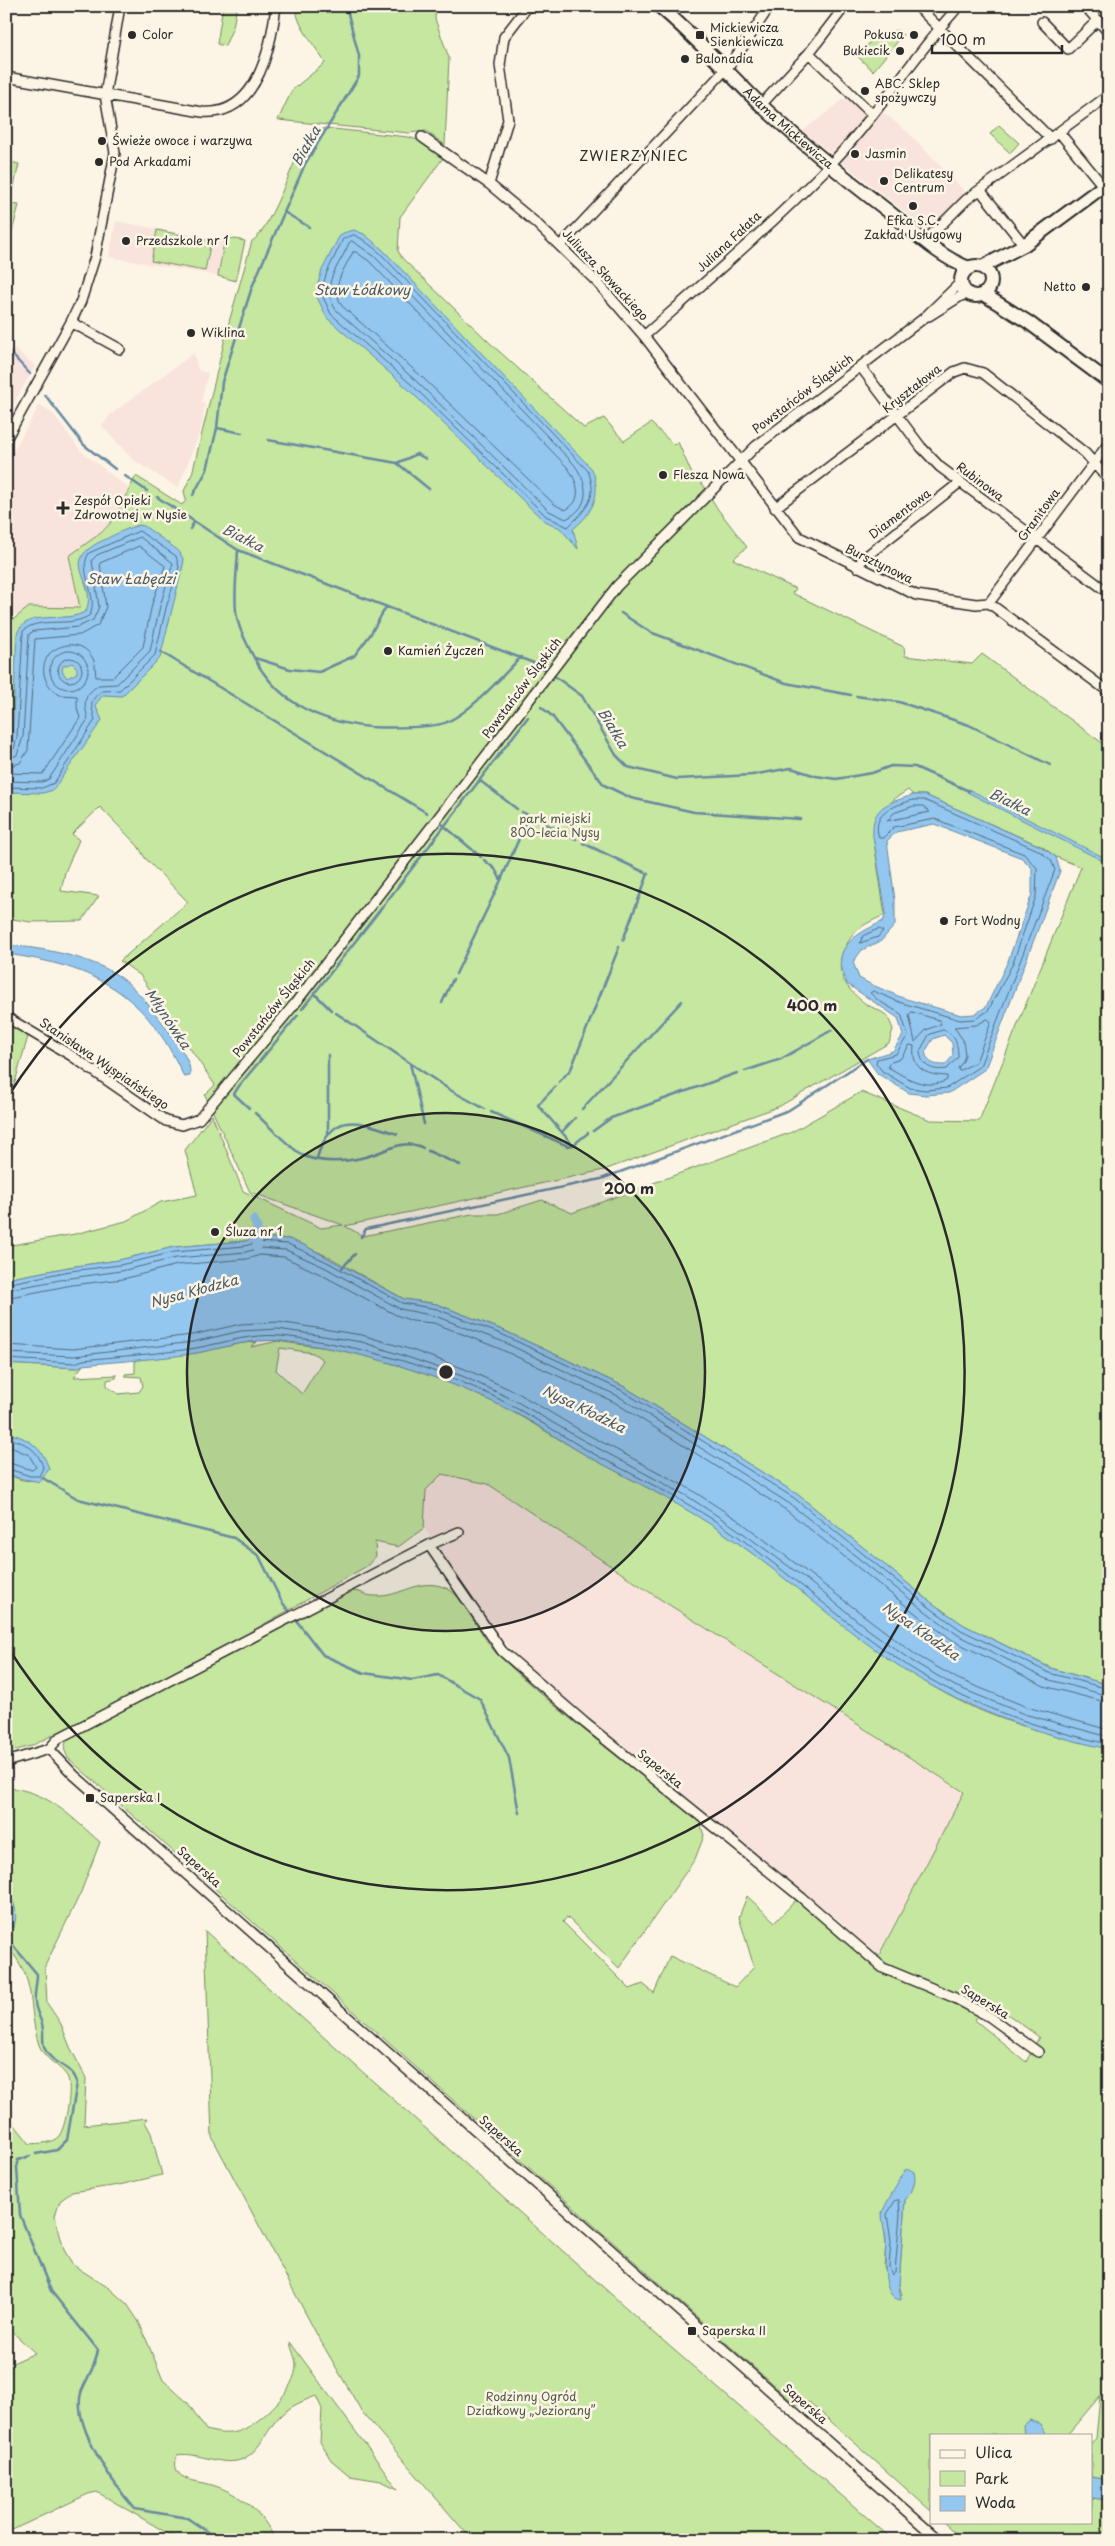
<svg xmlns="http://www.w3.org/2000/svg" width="1115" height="2546" font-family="'Playpen Sans',sans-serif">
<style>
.built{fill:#f9e3dd}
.green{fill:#c5e79f;stroke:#788965;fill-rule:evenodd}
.water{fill:#93c7f0;stroke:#6989a1;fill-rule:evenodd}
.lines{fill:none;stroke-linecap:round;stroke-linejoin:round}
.shore{stroke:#55697a;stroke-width:1}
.stream{stroke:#6989a1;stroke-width:2.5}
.canal{stroke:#93c7f0;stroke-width:9}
.street-casing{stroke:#2b2b2b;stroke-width:12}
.secondary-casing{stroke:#2b2b2b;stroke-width:16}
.street{stroke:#fcf5e5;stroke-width:9}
.secondary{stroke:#fcf5e5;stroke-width:12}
.ring{fill:none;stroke:#2b2b2b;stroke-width:2.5}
.poi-dot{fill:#2b2b2b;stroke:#fcf5e5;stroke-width:2}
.labels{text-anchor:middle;stroke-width:5;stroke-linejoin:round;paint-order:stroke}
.poi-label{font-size:12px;fill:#2b2b2b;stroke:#fcf5e5;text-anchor:start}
.street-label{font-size:12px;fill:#2b2b2b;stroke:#fcf5e5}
.park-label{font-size:12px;fill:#525a48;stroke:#fcf5e5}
.water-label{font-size:14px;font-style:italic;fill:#4a5a66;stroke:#fcf5e5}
.neighbourhood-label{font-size:14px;letter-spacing:1px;fill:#2b2b2b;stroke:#fcf5e5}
.centre{fill:#2b2b2b;stroke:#fcf5e5;stroke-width:2.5}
.ring-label{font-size:15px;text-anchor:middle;font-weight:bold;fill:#2b2b2b;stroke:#fcf5e5;stroke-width:5;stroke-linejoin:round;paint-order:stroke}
</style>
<rect width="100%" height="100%" fill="#fcf5e5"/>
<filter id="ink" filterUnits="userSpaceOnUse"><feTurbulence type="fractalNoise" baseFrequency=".02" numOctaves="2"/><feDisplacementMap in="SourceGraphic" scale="10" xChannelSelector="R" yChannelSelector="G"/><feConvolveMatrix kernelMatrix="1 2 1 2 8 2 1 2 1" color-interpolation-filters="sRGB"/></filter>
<g filter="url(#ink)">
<path class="built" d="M847,96L864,112L874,105L910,134L973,200L936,237L803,131Z
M116,221L223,241L218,276L109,257Z
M6,341L35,366L6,417Z
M194,353L198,370L208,373L201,403L205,404L201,429L178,488L133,460L102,426L111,414Z
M40,404L54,415L80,450L128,488L113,520L69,562L80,608L29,607L19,615L6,614V464Z
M442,1474L488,1484L660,1599L964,1793L877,1957L840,1921L605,1733L521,1661L499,1636L424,1528L426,1490Z"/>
<path class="green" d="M223,6H237L233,27L225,46L217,44Z
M296,6H436L435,19L449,58L445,145L426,131L409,133L278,120L292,90L325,63C316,46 296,26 296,6Z
M897,30L903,35L873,71L857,56L877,35Z
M999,125L1019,143L1010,153L990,134Z
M324,128L408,137L418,140L443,158L400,217L398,251L402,258L490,343L584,428L604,418L624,441L651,423L674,445L678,442L691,472L704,486L717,508L747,547L733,559L796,589L792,593L904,647L905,656L972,664L982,654L1109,748V868L1102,871L1109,873V1685L1051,1668L964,1625L932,1603L797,1494L623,1386L505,1331L437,1304L404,1299L329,1257L289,1239L257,1237L245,1241L174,1247L119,1260L69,1267L6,1279V1246L75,1234L126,1221L161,1202L197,1195L185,1150L212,1115L243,1191L321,1228L343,1225L250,1192L205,1095L215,1085L140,975L120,961L188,902L145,858L138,846L100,807L72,834L79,840L65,872L61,891L99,896L82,921L31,922L6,918V625L29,607L80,608L69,556L102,532L113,520L136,476L182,505L186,500L184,491L192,474L229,322L252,241C267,234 290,171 299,152L307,141L305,137L321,131ZM908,790L913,795H925L1043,847L1056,857L1081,867L979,1121L930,1120L861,1092L792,1132L572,1213L542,1200L498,1214H472L363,1236L345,1226L604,1170L780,1106L889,1043L893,1029C891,1025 889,1018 886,1015C880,1010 872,1008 866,1004C848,991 834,973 843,952C853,929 864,924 885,915L874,842L894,799Z
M6,161L19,164L10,204L19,205L6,255Z
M157,230L211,241L205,271L151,261Z
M225,237L245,241L236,281L218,276Z
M6,1023L29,1033L6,1114Z
M278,1341C305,1346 334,1347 361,1354C411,1367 465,1386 511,1411C537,1425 562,1442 588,1456C636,1482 686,1506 731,1538C804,1589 869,1653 948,1695C998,1722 1055,1736 1109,1749V1852L1105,1854L1109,1870V2480L1091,2477V2446L1096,2438L1100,2396L1067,2435H931V2511L809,2402L796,2405L68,1758L64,1749L67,1739L99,1723L95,1714L31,1746L6,1753V1472C20,1483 39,1485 49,1469C37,1447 32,1439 6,1433V1364L76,1368L83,1365L74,1377L117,1375L116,1378L107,1380V1386L118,1394L139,1392L143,1386L141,1377L125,1376V1374L135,1373V1360L195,1353L242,1343L257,1342L251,1347ZM280,1348L313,1353L323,1360L302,1394L276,1370ZM442,1474L488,1484L660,1599L964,1792L878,1957L869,1963L845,1939L796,1900L775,1922L747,1896L739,1917L754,1967L735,1987L670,1956L654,1993L643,1984L630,1989L563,1922L567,1917L619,1968L695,1859L704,1836L700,1822C632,1767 561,1715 498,1655C482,1640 466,1598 448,1589C420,1575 401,1598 375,1596C362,1596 363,1589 346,1592L254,1640L250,1632L367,1566L376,1556L375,1542L398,1547L424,1528L426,1490ZM985,1998L1039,2037L1026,2062L975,2020ZM905,2170L912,2191L905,2200L899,2285L902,2295L894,2297L884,2267L886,2243L882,2212L897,2189Z
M6,1788C46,1789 71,1817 100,1842L81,1892L45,1966L47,2003L61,2024L70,2047L86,2078L84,2125L147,2118L145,2122L151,2133L162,2175L119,2185L72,2192L60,2201L55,2216L64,2250L73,2265L109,2288L127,2304L139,2322L163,2380L188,2403L206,2430C217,2433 228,2435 240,2431C262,2422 296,2390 296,2365C296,2358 291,2349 290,2342L398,2489L381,2481L350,2476L331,2460L320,2442L322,2409L316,2396C303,2401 290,2406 280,2416C268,2428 261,2449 245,2458C224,2469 199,2451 177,2455C174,2465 175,2473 185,2478C193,2482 204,2482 212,2485C239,2493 264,2513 275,2540H179L97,2492L88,2494L6,2533V2366L35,2353L6,2326V2114L30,2144C39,2143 52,2144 59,2136C66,2127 73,2086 67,2076C59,2064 45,2061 39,2045C26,2004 39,1982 6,1945V1924L14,1927L6,1889Z
M205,1931L659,2337L893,2540H472L362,2412L316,2333L212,2137Z
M1091,2498L1109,2500V2540H964L944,2522H1091Z"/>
<path class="water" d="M354,230L364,234L382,249L592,469C602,494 593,513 573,529L578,549L560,528L543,520L408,389L327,318L317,297V287L322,270L339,237L343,233Z
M139,525L144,526L179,551L184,561L160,658L122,696L103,695L95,705L102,720L53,790L43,793L6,792V751L12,737L17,634C27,607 66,625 86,611C99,579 54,562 106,539C116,534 127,528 139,525ZM72,663L77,668V673L67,678L62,671L63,666Z
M968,789L1109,860V864L967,792Z
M913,795H925L1040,846L1056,857L1060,871L985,1069L949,1093L926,1095L909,1093L878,1074L867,1059L893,1051L903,1035L898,1018L847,984C845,978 842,971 841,964C838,941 868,929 883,921L886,913L873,836C871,806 888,803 913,795ZM934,824L1022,858L1032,868V894L1008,961L986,1007L974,1014L961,1015L903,998L870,984L859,978L853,962L862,950L881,941L895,925V900L887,841L896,832ZM944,1035L952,1043L953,1056L945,1065C934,1065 928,1064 925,1052L933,1039Z
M6,945C44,948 103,958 131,986C146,1000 160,1019 172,1036C180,1047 192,1063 190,1076L184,1077C146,993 95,966 6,954Z
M257,1237L289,1239L304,1245L404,1299L437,1304L505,1331L623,1386L797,1494L932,1603L964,1625L1050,1668L1109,1685V1749C1038,1734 969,1710 908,1672C845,1632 791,1580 731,1538C685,1506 636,1482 587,1456C561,1441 536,1423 509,1410C438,1374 360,1350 281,1341C252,1338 224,1348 197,1353C160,1359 121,1361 83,1365L77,1368L6,1364V1279L69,1267L119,1260L174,1247L245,1241Z
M6,1433C28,1437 43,1448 49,1469L40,1482C29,1479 16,1480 6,1472Z
M6,1889C15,1902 18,1912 14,1927L6,1924Z
M909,2169L914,2172C917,2183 912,2192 905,2200L899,2285L901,2300C880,2298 886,2256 886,2242C886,2232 880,2220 883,2211C887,2200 899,2183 905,2170Z
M1030,2420L1040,2424L1046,2435H1024L1023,2426Z
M1091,2477L1109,2480V2500L1091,2498Z"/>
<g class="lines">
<path class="shore" d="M354,235L362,239L379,252L588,471C599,498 586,509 568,527L546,516L412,385L331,314L323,297L322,288L327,272L343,239Z
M352,241L374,256L572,462C588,481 593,506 566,519L549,511L416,381L336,310C319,283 339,268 349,243Z
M353,252H356L369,261L567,467C577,480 585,501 565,510L554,504L421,376L342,306C330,286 344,270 353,252Z
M50 670a19 19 0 1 1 38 0a19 19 0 1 1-38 0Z
M58 670a12 12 0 1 1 24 0a12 12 0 1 1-24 0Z
M6,754L14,749L17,737L23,631C40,615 70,629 90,615C99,595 77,571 89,553L139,531L176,556L179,567L166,608L155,655L120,690L102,691C87,702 92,705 95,720L54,783L42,788L6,787
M6,760L17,755L23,737L29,634L34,631L78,627L93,620L99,607L92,560L97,555L140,537L173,563L160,606L150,651L117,684L99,685C82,696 84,703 88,719L49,779L42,782L6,781
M6,767L20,763L28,750L35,639L80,635L98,625L106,607L100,563L139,546L165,566L152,604L143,647L113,677H96C95,672 96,666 94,661C86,641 64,641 50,653C38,668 44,686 60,695L77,696V708L80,718L43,774L6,773
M913,800H924L1038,850L1051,860L1055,870L980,1066L947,1088L926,1090L910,1088L882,1071L876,1063L877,1059L896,1054L908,1035L901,1014L879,1001L870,993L873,991L902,1003L960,1020L975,1019L988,1011L1013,963L1036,896L1037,868L1024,854L935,819L894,827L883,838H879C871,813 893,806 913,800Z
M914,806H923L930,812L887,821L894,813Z
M879,929L883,931L878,937L860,943L863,936Z
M912,1012L939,1020L941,1024L926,1030L915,1042L909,1015Z
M988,1019L991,1022L976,1062L959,1071L958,1068L963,1061L965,1055L963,1040L954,1027L976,1025Z
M943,1030C956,1033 958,1046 958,1057L947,1069C933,1071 921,1067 920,1051L929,1035Z
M910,1045L914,1046C911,1070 927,1075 947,1076V1080C927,1091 906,1078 888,1067L889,1063L900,1059Z
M6,1284L70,1271L120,1265L175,1252L245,1246L258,1242L288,1244L327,1262L402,1303L437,1309L503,1335L621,1390L794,1498L929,1607L961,1630L1049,1673L1109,1689
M6,1290L71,1278L121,1271L176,1258L246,1252L259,1248L286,1250L324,1267L400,1309L435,1316L501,1341L618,1396L790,1504L925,1611L958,1635L1046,1679L1109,1696
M6,1298L72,1285L123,1279L177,1265L247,1259L260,1255L284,1257L320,1274L396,1315L412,1321L434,1323L498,1348L614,1402L786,1510L920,1617L954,1641L1044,1686L1109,1703
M6,1345L73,1349L192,1335L241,1324L278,1322L362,1335L412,1350L465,1369L518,1393L583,1432L690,1489L741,1522L916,1655L958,1679L1027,1707L1109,1730
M6,1353L74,1356L193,1342L241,1331L278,1329L362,1342L410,1358L462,1376L514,1400L579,1438L687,1496L736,1528L802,1576L869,1630L912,1661L955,1686L1024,1714L1109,1737
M6,1359L75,1363L83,1360C121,1356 159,1354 196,1348C224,1343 252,1333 281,1336C358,1344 445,1369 514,1407C540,1421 566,1438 592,1453C641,1479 691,1503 736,1535C794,1577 848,1626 908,1666C968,1705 1039,1729 1109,1744
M6,1438C24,1441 39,1450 43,1468L39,1476H30L6,1468
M6,1445L29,1455L36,1467L32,1470L6,1462
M899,2200L900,2214L895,2272L892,2275L889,2267L891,2242L887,2214L895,2201Z"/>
<path class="stream" d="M284,212L309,227
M6,348L30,374
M45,395L84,445L115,469
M217,428L242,433
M268,440L397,463L417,454L426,459
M397,463L429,489
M125,476L147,491
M193,495L207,470L217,428L222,382L252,287L305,164L359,76V56L346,6
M157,497L238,550L539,665L582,696L616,755L628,767L677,779L752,775L791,768L816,776L836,779L872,773L891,766L915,767L969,791
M190,529L194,522
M238,550C237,570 234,591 236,611C237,625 244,637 250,650C274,701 317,722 371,727C386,728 435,728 447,722C473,710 501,677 521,657
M621,613L650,632L786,683L851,695
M161,652L427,813
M255,658L290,669L319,672L354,656L370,635L386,607
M856,696L899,702L969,725L1050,765
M541,707L552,716L604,785L631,798L694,812L800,819
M479,780L517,809
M522,812L576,839
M442,824L481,857
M583,843L648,874L623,940
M501,880L525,825L526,814
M456,974L501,880L495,869L484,860
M315,994L331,1010
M442,1003L453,979
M302,1009L387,901L528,717
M336,1013L450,1090L485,1109
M410,1063L424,1124
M745,1071L781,1059L832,1030
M559,1082L571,1069L619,947
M249,1108L234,1094L239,1086L298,1015
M582,1109L682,1001
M491,1112L568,1146L573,1145L538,1105L556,1086
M255,1113C266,1123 293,1151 304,1156C322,1163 343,1162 361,1158C383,1154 402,1137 423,1148
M593,1131L611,1118L737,1073
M562,1132L575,1118
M328,1133V1055
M573,1145L588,1133
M428,1151L460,1165
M317,1158C332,1109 359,1121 397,1134
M361,1237L366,1229L601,1179L789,1110L867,1059
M342,1268L355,1254
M41,1477L78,1499L234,1538L259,1556L282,1602L323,1655L364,1673L412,1680L438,1675L480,1699L509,1758L519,1813
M6,1937L37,1974C37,1983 34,1993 35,2002C35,2009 40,2017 42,2024C45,2035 40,2045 48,2054C57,2066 74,2067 77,2083L67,2140L57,2150L36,2154
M30,2156L18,2160L17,2167L20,2215L51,2291L98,2350C96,2366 86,2379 81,2393C72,2426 114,2485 135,2509L187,2518L220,2540"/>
<path class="canal" d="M254,1220L257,1227V1248"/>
<defs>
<path id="street" d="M917,6L1051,139
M1085,6L1109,33
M1042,22L1068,49L1098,20
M809,53L872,114
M6,77L202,112C257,117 271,48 276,6
M761,105L809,53L845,6
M1059,132L1103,186
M422,137L489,184L536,223L597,282L644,336L799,537L916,595L976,604L989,603L1109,692
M489,184L508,120L500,65L504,37L528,6
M981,191L1024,245
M925,241L966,200L1109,95
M561,245L726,69L740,51L770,6
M929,316L961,296L969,294
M71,322L120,349
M644,336C704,283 768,228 824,171C874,121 911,58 959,6
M860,366L921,447L940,467L1109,593
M6,439L71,322L81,301L95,257L115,153L105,95L120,6
M775,508L954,372L965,368L983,373L1085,453L1109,480
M857,567L864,558L959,483
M989,603L1109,443
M6,1017L72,1056L166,1121L182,1125L199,1119L293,1006L617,586L756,446L924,318L961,282
M429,1545L502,1651L585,1723L802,1898L883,1968L953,1997L990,2017L1038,2052
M49,1749L74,1775L939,2540
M6,1762L49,1749L59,1738L429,1545L459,1532"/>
<g id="secondary">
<path id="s1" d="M659,6C696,37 728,73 763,107C803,144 845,178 888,211C913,231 939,257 969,268"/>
<circle cx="976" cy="281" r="15"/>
<path d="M982,267L1024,245L1109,182"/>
<path d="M983,294L1028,322L1109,382"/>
</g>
</defs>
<use href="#street" class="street-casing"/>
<use href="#secondary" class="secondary-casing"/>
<use href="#street" class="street"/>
<use href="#secondary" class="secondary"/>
</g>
</g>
<circle cx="446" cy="1372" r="259" fill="#2b2b2b" fill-opacity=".12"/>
<g class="ring">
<circle cx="446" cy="1372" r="259"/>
<path d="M7 1098A518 518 0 1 1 7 1646"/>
</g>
<g class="poi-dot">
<circle cx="132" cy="35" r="5"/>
<rect x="695" y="30" width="10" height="10" rx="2.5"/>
<circle cx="914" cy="35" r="5"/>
<circle cx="900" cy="51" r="5"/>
<circle cx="685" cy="59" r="5"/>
<circle cx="865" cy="91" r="5"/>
<circle cx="102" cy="141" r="5"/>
<circle cx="855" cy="154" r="5"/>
<circle cx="99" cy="162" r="5"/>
<circle cx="884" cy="181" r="5"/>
<circle cx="913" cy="206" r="5"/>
<circle cx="126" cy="241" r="5"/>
<circle cx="1086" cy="287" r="5"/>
<circle cx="191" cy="333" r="5"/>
<circle cx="663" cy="475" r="5"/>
<path d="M60.5 500.5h5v5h5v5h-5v5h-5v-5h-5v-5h5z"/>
<circle cx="388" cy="651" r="5"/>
<circle cx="944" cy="921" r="5"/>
<circle cx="215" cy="1232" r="5"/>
<rect x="85" y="1793" width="10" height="10" rx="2.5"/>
<rect x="687" y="2326" width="10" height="10" rx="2.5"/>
</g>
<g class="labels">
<g class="poi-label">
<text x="710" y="32">Mickiewicza<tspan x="710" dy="14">Sienkiewicza</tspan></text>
<text x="142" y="39">Color</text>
<text x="904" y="39" text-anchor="end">Pokusa</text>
<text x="890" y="55" text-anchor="end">Bukiecik</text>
<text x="695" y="63">Balonadia</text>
<text x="875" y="88">ABC. Sklep<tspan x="875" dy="14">spożywczy</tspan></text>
<text x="112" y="145">Świeże owoce i warzywa</text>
<text x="865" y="158">Jasmin</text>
<text x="109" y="166">Pod Arkadami</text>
<text x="894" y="178">Delikatesy<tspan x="894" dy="14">Centrum</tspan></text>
<text x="913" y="225" text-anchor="middle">Efka S.C.<tspan x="913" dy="14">Zakład Usługowy</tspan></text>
<text x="136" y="245">Przedszkole nr 1</text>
<text x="1076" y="291" text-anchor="end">Netto</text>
<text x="201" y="337">Wiklina</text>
<text x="673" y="479">Flesza Nowa</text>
<text x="74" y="505">Zespół Opieki<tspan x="74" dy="14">Zdrowotnej w Nysie</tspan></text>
<text x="398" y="655">Kamień Życzeń</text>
<text x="954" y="925">Fort Wodny</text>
<text x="225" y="1236">Śluza nr 1</text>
<text x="100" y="1802">Saperska I</text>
<text x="702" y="2335">Saperska II</text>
</g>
<g class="street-label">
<text dy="4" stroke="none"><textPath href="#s1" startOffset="178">Adama Mickiewicza</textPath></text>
<text transform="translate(729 242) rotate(-43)" y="4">Juliana Fałata</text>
<text transform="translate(605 275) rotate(47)" y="4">Juliusza Słowackiego</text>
<text transform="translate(912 389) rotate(-38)" y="4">Kryształowa</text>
<text transform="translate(803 394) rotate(-37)" y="4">Powstańców Śląskich</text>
<text transform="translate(980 482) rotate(37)" y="4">Rubinowa</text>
<text transform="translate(900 514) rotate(-37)" y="4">Diamentowa</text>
<text transform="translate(1039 515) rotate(-54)" y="4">Granitowa</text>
<text transform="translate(879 564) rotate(26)" y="4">Bursztynowa</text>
<text transform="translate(522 688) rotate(-53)" y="4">Powstańców Śląskich</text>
<text transform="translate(274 1008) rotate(-51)" y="4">Powstańców Śląskich</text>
<text transform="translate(104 1064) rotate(34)" y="4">Stanisława Wyspiańskiego</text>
<text transform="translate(660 1769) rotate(39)" y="4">Saperska</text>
<text transform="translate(199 1867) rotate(42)" y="4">Saperska</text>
<text transform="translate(985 2002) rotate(31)" y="4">Saperska</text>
<text transform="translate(501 2136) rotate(42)" y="4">Saperska</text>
<text transform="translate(805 2404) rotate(41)" y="4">Saperska</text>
</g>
<g class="park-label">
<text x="555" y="823">park miejski<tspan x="555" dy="14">800-lecia Nysy</tspan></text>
<text x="531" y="2401">Rodzinny Ogród<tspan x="531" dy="14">Działkowy „Jeziorany”</tspan></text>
</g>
<g class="water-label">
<text transform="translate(306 146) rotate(-60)" y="5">Białka</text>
<text x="362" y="295">Staw Łódkowy</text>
<text transform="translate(243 538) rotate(27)" y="5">Białka</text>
<text x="131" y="584">Staw Łabędzi</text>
<text transform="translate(613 728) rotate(59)" y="5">Białka</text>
<text transform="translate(1010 802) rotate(26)" y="5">Białka</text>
<text transform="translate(168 1019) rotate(56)" y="5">Młynówka</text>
<text transform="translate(194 1291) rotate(-15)" y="5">Nysa Kłodzka</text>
<text transform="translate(584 1409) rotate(26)" y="5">Nysa Kłodzka</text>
<text transform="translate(921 1631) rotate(35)" y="5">Nysa Kłodzka</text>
</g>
<g class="neighbourhood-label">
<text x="634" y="161">ZWIERZYNIEC</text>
</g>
</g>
<circle cx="446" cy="1372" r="8" class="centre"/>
<g class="ring-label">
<text x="812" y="1011">400 m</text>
<text x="629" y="1194">200 m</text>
</g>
<rect width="1115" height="2546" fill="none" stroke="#fcf5e5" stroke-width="25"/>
<rect x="12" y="12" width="1090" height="2521" fill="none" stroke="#2b2b2b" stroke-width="2" filter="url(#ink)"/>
<rect x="930" y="2434" width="162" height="90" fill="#fcf5e5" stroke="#a8a49b"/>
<rect x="940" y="2450" width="25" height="8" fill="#fcf5e5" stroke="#a8a49b"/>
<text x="975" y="2458" font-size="15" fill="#2b2b2b">Ulica</text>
<rect x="940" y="2471" width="25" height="15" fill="#c5e79f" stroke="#a8a49b"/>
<text x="975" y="2484" font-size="15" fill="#2b2b2b">Park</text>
<rect x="940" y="2496" width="25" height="15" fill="#93c7f0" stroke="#a8a49b"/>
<text x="975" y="2508" font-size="15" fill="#2b2b2b">Woda</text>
<path d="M932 45v8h130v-8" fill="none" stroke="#2b2b2b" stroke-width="2.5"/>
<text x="940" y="45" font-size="15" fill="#2b2b2b" stroke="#fcf5e5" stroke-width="4" paint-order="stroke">100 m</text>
</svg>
